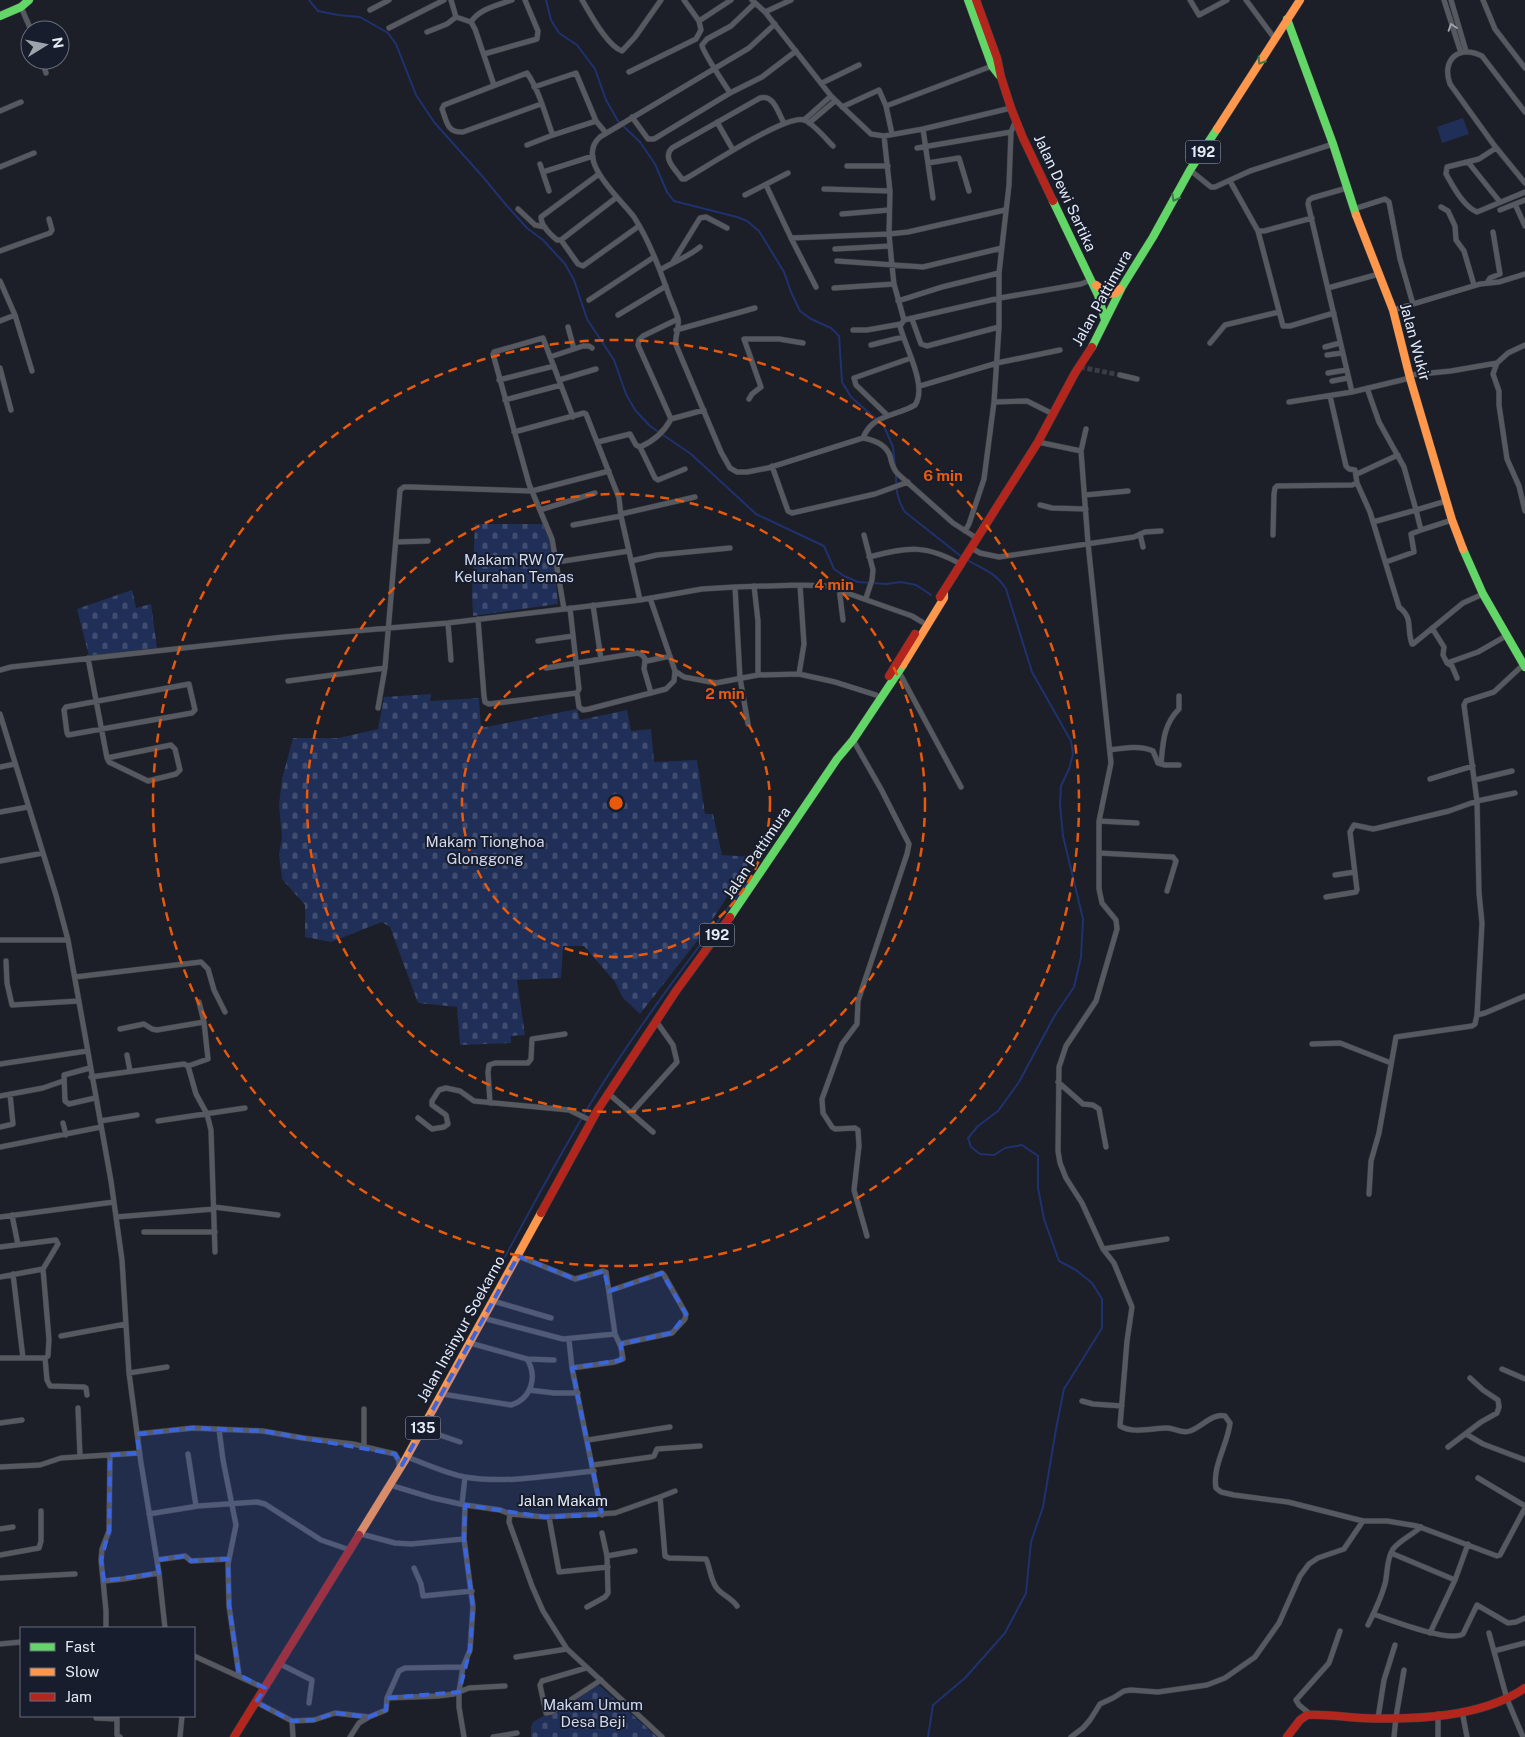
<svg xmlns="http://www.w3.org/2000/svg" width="1525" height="1737" font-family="'Public Sans',sans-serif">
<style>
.grass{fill:#202f58}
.cemetery{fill:url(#cemetery-stones)}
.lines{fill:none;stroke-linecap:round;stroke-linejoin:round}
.stream{stroke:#1f326f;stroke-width:2}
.street-tunnel{stroke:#3a3d46;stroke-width:5;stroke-dasharray:5 2.5;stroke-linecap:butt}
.street-casing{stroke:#383a41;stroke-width:6}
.fast-casing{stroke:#383a41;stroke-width:9}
.slow-casing{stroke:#383a41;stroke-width:9}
.jam-casing{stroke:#383a41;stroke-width:9}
.street{stroke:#565960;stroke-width:5}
.fast{stroke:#63d668;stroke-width:8}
.slow{stroke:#ff974d;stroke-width:8}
.jam{stroke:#b3261e;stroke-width:8}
.oneway{stroke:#9ea2aa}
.oneway2{stroke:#3d7a4a}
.marked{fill:#3b65dc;fill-opacity:0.2;stroke:#3b65dc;stroke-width:4;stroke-dasharray:10 6;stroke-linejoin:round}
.ring{fill:none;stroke:#e8590c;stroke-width:2.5;stroke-dasharray:9 6}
.labels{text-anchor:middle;stroke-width:4;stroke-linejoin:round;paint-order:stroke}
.shield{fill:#171d2c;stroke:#a7acb8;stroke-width:1}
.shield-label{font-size:14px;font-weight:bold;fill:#e5eaf4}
.street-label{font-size:15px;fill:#e5eaf4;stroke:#171d2c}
.park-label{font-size:15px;fill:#d1d9ee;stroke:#171d2c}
.centre{fill:#e8590c;stroke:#171d2c;stroke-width:2.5}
.ring-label{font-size:15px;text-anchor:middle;font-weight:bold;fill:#e8590c;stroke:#171d2c;stroke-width:4;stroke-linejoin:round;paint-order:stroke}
</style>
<defs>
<pattern id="cemetery-stones" width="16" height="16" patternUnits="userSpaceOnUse" patternTransform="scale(1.25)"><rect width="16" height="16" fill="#202f58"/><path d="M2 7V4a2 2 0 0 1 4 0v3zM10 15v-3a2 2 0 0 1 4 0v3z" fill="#404d71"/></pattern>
</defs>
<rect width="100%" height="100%" fill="#1c1f27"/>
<path class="grass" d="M1463,118L1469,134L1442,143L1437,127Z"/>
<path class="cemetery" d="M475,524H543L549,537L553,552L558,604L473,616L472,594Z
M132,590L136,608L151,604L157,648L89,656L77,609Z
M431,694L430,701L479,698L481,728L577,709L580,720L627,710L631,731L651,729L654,762L697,760L705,814H713L722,855L753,857L705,931L640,1014L623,998L615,982L584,946H563L561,978L517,980L525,1035L511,1036V1043L460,1045L457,1007L418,1003L390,927L382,922L331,942L305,937V905L282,879L279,854L282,838L279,805L282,779L293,738H339L378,729L384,697Z
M597,1685L600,1686L657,1737H531V1727L533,1722Z"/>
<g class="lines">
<path class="stream" d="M309,0L318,11L338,15L360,17L388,33L396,44L416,95L434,122L483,177L507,206L527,228L543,240L565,264L574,280L587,319L614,360L626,394L635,410L650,426L691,454L756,514L824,546L834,569L844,576L858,582L886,584L901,582L916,585L931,595
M546,0L551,20L559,33L577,45L595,69L606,100L618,121L640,142L655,164L667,192L674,201L737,217L747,221L759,231L784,272L791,292L800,311L811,319L831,328L839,336L842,382L851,397L884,426L893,447L895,467
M896,474C896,489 897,500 905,512L962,557
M500,1266C532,1207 563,1148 598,1091C644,1018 696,950 748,882
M928,1737L933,1705L965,1678L1005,1633L1026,1593L1031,1542L1043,1507L1056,1429L1064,1389L1102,1328V1299L1092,1283L1076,1270L1059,1261L1044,1219L1038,1188V1156L1022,1145L1005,1148L994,1155L980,1154L971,1147L968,1138L978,1126L998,1111L1019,1082L1055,1015L1074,987L1081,957L1083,919L1063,836L1060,804L1061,786L1069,769L1073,754L1071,741L1032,672L1006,589C996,573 985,570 969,561"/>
<path class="street-tunnel" d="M1080,367L1120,375"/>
<defs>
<path id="street" d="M451,0L456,17L471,22L475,29L494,85
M582,0C590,13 607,46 622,51L635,37L661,0
M684,0L699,21L731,0
M752,0L765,12L831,96L871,134L884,136L923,129L1011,108
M1190,0L1199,15L1227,0
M1246,0L1275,39
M1444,0L1461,53
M1451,0L1466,51
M1483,0L1495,29L1525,68
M21,7L31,30
M370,10L389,0
M765,12L791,0
M471,22C479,9 498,5 512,0
M775,24L749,48L600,137C574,160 621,199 634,217C650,242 660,270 670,298C673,305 676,312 678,319C680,329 674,336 676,345L721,452L730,468L737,472H747L768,468L863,438C874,440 886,444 890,456C892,463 892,468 898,474L953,523L978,539
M389,28L444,0
M427,32L447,24L456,17
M484,54L537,39L538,31L525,0
M42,60L46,73
M629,72L696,39L701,30L699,21
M822,83L859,65
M534,87L576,73L596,121
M730,93C725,85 702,51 702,45L707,39L731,26L755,3
M541,104L463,132C447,133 447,122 442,109L444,105L527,73C539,90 545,114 552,133L553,135L596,121L606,133
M886,106L992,66
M842,107L879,90L886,106L892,134
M0,111L21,102
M1525,112L1482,56C1459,44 1441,60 1450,84L1494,145L1525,183
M632,117L648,139H654L730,93L762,77L796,51
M804,120L831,96
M717,122L733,150
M784,123C778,113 774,94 760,98L672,148C662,158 675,169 682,179H685C705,168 786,114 804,120C813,123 826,139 833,146
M809,123L835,101
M923,129L933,198
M527,145L553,135
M917,148L1011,132
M1496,148L1479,159L1447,167L1446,174C1453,186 1463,206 1477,212L1525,192
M1468,162L1500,202
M928,163L959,158L969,191
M540,164L549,191
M847,166H888
M0,167L34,153
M1190,170L1211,187H1215L1250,171L1333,144
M543,172L593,156
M599,174L541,217C541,226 551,235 557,240H561L617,197
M1230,181L1258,231L1283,326H1290L1334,313
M766,185L791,238L816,287
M1347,188L1312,198L1309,200L1308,204L1352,392
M824,189L890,191
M745,195L788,173
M1515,204L1525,226
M1441,207L1448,211L1455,226L1456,240L1464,251L1474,285
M518,209L535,225L545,227
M1354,209L1385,199L1389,202L1400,259L1413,304
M1500,210L1525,200
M842,214L889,210
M1258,231H1264L1312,218
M791,238L889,234L908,232L1005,210
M561,240L578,264L583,266L639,226
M835,249L890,246
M0,251L50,233L52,230L49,219
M837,261L923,267L1002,248
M673,262L700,218L706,217L727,228
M660,270C673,262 688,257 700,247
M0,281L15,315
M1487,283L1490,278L1500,274L1493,232
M834,288L894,284
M1328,288L1379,274
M589,300L654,257
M898,301L942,287L999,273
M1393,310L1480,284L1499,282L1525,274
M618,315L666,286
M912,319L921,344L927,346L999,327
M904,320L1000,298L1081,284L1091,280
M0,321L15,315L32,371
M568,327L574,349
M676,330L755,308
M853,330H867L901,324
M1210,343L1225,325L1279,312
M871,345L903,337
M1525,345L1508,353L1497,363L1493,374L1499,391V405L1507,459L1519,486L1525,511
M1325,347L1340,343
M1327,355L1342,353
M550,357L583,346H589L592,348
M0,368L11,410
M1328,373L1346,370
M1120,375L1137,379
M1410,375L1451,371L1497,363
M499,380L554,366
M559,380L596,369
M1332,381L1348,378
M920,386L997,363L1060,350
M1367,388L1379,422L1404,467L1416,510L1446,501
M749,399L752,394L761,387L744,339H779L803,343
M505,400L561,385
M994,402L1027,401L1053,414
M1289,402L1352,392L1410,378
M887,415L856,385L854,378L911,358
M671,419L638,345L639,340L643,336L678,319
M1086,429L1081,451L1088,543L1111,763L1099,821V889L1102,903L1116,920L1117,929L1096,1001L1066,1046L1059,1067L1058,1151L1060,1163L1066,1178L1082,1203L1103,1249L1114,1263L1132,1307L1127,1341L1120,1426C1133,1434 1153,1428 1167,1428C1175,1428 1181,1434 1190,1431C1202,1427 1212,1413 1225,1416L1230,1423C1228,1444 1212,1466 1216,1488L1221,1492L1234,1495L1288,1502L1363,1521H1387L1417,1526L1497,1556L1500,1555L1525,1508
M514,432L584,413L586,414L619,498L621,516L640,600
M863,438C872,414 897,416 915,405C928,386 905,347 900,326L904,320L894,284L892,266L889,234L890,191L884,136
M598,442L630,434L636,445L640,447L655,478L658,480L685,469
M1038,442L1081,451
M640,447C654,441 664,432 671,419L704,410
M772,466L788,511L792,513L875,494L908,482
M1357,474L1398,455
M1357,483L1370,512L1399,607C1414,619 1406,627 1412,644H1413L1463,603L1483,594
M1085,495L1128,491
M1040,505L1052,508L1086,509
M540,510L595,493
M621,514L695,497
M1373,522L1416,510L1421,530L1452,520
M573,525L621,516
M965,531L969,524L984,479L994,402L999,327V273L1009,185L1011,132L1016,120
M1140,534L1143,547
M864,535L873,570L872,580L866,598
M1273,535L1274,494L1275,488L1277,486L1352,485L1357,483L1355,470L1349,469L1346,466L1330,396
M396,542L428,541
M973,549L980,553L999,557L1134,537L1145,532L1161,531
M869,557C909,547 926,544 962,565
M631,561L657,555L730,548
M557,562L629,551
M1386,562L1414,552L1411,534L1421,530
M754,586L758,621V675
M735,587L740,678L748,724
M839,588L843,620
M650,598L675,671L684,677L716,683L758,675L799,674L835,682L876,695
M593,605L601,659
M564,609L552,539L529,484L493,354L494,352L543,338L573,417
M478,619L484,696L485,702L489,704L577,693L579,689L570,608
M448,623L451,660
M1432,628L1444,647L1443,655L1447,663L1452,666L1457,678
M538,641L573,636
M88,658L107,758L109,762L148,781L176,774L180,770L175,749L171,745L107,758
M645,660L644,669L651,693
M1447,663L1478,652L1506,636
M546,668L638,653L642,655L647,661L670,656
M0,670L11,667L284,637L448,623L640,600L702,589L735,587L800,585L827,586L912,616L922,622
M899,672L961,787
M799,674L804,644L800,585
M288,681L385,668
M189,684L195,710L192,713L68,735L67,733L64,710L66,707Z
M577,693L579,707L583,710L589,709L666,689L674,681L675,671
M378,708L385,668L400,490L404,487H411L532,491L609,471
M0,714L56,895L68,940L111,1181L122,1260L129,1373L141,1463L159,1573L165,1628
M853,740L881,789L909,844L907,854L858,1001L857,1024L842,1044L822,1099L823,1113L832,1127L835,1129L855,1128L858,1130L859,1146L854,1190L867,1236
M1110,750C1123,748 1141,745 1153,751L1158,763L1165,765H1179
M1161,764C1163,743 1163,725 1179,709V696
M0,767L15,764
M1430,779L1473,766
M1475,780L1512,771
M0,812L28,807
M1099,821L1137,823
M1099,853L1173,857L1176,861L1167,891
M0,861L43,853
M1335,875L1355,872
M1326,897L1356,892L1357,890L1350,832L1354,825L1373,829L1378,828L1449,811L1477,801L1515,793
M0,940H68
M6,961L7,983L12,1005L78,1001
M75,977L201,962L208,969L214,990L225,1012
M1477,1015L1482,923L1479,893L1477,801L1464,705L1466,701L1494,692L1523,665
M120,1029L144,1024L152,1029L157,1030L204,1022
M1312,1044L1340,1043L1391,1063
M127,1055L130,1071
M0,1064L87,1051
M188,1066L208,1059L204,1022L199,1002
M90,1068L64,1075L65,1101L69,1104L95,1098
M91,1077L184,1064L188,1066L196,1094L207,1114L211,1130L215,1252
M1058,1082L1083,1104L1093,1105L1099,1109L1106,1147
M609,1094L653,1132
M0,1096L43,1088L63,1081
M490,1103L488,1072L489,1065L495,1063H528L531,1059L532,1039L565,1034
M631,1113L677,1062L673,1045L656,1021
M418,1118L432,1129L444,1127L448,1124L446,1115L432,1105V1101L439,1090L446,1088L460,1091L474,1101L569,1110L592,1121
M100,1121L137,1115
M158,1121L245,1108
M63,1123L66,1135
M0,1127L13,1124L10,1094
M0,1147L101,1127
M1369,1194L1371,1161L1379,1133L1396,1037L1472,1026L1475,1024L1477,1015L1485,1013L1525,996
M214,1207L278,1215
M12,1215L18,1245
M0,1217L114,1202
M116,1217L214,1209
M144,1232H215
M0,1247L56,1240L58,1244L43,1269L49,1339L48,1356L45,1358H0
M1103,1249L1167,1239
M518,1256L575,1279L603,1271L606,1272L615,1334L621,1347L623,1359L615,1362L572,1368
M13,1274L23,1358
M0,1277L43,1269
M609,1291L662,1273L664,1275L686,1314L685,1319L672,1333L620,1344
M493,1301L551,1318
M483,1318L563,1339L615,1334
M61,1336L126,1324
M569,1340L572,1368L602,1515
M45,1358L47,1380L50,1386L84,1387L86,1388L87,1395
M527,1359L554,1360
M1502,1369L1525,1379
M129,1373L167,1367
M529,1390L554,1393H578
M442,1394L511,1405C531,1399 538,1377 527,1359L470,1343
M1082,1401L1093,1404L1122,1406
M78,1408L80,1456
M364,1409V1447
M0,1423L22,1420
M219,1429L223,1460L236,1525L228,1564L229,1606L239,1675
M422,1429L460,1442
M137,1434L193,1428L263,1431L303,1438L353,1444L395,1454L399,1461V1467
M1466,1434L1483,1444L1525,1460
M588,1440L670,1427
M1448,1447L1481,1422L1497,1413L1499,1407L1498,1400L1483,1390L1470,1378
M188,1454L196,1506
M407,1457C426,1464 445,1473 465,1477C506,1484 552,1475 594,1471
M593,1465L651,1457L654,1456L657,1449L700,1446
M0,1467L40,1465L61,1458L139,1453
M1478,1478L1525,1506
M390,1485L433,1498L465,1505L500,1510L510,1514L545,1517L615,1513L660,1497
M675,1491L660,1497L665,1556L669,1558L706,1559C710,1567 710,1578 716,1587C721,1595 731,1597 737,1606
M462,1504L465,1477
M149,1514L198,1506L257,1502L265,1504L321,1540L350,1550
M510,1514L509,1522L532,1586L543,1611L567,1649L662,1737
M549,1517L559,1572L608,1567
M0,1529L13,1527
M361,1534L395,1543L411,1544L464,1539
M1391,1553L1455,1580
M0,1555L39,1548L41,1541V1511
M607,1556L635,1551
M157,1560L185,1556L191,1561L228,1559
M414,1568L421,1584L423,1596L472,1591
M0,1578L75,1574
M104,1581L123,1579L159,1573
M587,1607L605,1597L608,1593L607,1556L602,1533
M1373,1614C1391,1620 1449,1643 1463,1634L1477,1605L1508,1623L1516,1622L1525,1618
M1368,1625C1375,1611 1381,1598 1385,1584C1388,1572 1386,1560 1393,1549C1400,1540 1412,1535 1421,1527
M106,1628V1611L101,1560L102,1549L109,1531L110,1455
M1430,1633L1455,1580L1468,1544
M1489,1633L1507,1699L1523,1737
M0,1644L21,1642
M1494,1651L1525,1643
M194,1656L264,1688
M516,1657L567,1649
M280,1664L312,1680L309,1703
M586,1668L542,1681L540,1685L546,1713L552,1712L601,1680
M387,1698L438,1696L454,1694L469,1688L505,1686
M256,1702L292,1721L314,1720L335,1713L369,1717
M1462,1711L1467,1737
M1310,1714L1299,1705L1296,1700L1329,1663L1340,1631
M117,1716V1735L120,1737
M96,1718L117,1719
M1378,1718L1384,1680L1395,1645
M292,1721L293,1737
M180,1737L182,1716
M350,1737L359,1723L369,1717L386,1710L387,1698L399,1671L405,1668L463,1667
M464,1737L459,1707V1692L463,1667L470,1650L473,1607L464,1539L465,1505
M493,1737L517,1733
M1071,1737L1083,1728L1090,1720L1100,1704L1113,1698L1124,1691L1131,1690L1158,1692L1207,1685L1225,1678L1255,1657L1279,1623L1300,1576L1309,1564L1318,1558L1344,1549L1363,1521
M1394,1737L1396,1717L1404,1670
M1438,1737V1714"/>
<path id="fast" d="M968,0L992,66L999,75
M0,16L21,7L29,0
M1287,19L1333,144L1356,215
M1053,201L1098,295L1105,320
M1092,347L1122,287L1153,237L1190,170L1217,129
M1463,549L1483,594L1525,667
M730,917L837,759L853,740L903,665"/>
<path id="slow" d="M1217,129L1300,0
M1356,215L1393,310L1410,378L1452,520L1463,549
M1096,285L1108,294L1116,293L1120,289
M903,665L944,598V593
M359,1535L404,1462L541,1213"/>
<path id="jam" d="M976,0L997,58L1001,77L1011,108L1023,138L1053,201
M940,597L1038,442L1075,373L1092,347
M889,676L915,634
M541,1213L597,1111L676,991L730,917
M234,1737L359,1535
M1287,1737L1300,1720L1307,1715C1325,1714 1343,1717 1361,1718C1413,1720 1481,1718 1525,1688"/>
</defs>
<use href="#street" class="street-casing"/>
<use href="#fast" class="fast-casing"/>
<use href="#slow" class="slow-casing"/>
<use href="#jam" class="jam-casing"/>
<use href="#street" class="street"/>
<use href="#fast" class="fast"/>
<use href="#slow" class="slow"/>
<use href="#jam" class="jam"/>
</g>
<defs><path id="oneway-chevron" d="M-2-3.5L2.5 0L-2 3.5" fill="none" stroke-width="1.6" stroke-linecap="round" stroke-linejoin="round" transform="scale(1.25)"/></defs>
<use class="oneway" href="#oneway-chevron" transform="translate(1452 27) rotate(-108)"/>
<g class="oneway2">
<use href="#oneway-chevron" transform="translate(1261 61) rotate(122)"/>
<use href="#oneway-chevron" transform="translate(1175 198) rotate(119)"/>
</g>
<path class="marked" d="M518,1256L575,1279L604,1271L609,1291L662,1273L686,1314L672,1333L621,1344V1360L572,1368L602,1515L545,1517L465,1505L464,1539L473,1607L470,1650L459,1692L387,1698L386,1710L369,1717L335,1713L314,1720L292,1721L256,1702L265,1688L239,1675L229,1606L228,1559L191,1561L185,1556L157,1560L159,1573L104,1581L101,1560L109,1531L110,1455L139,1453L137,1434L193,1428L263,1431L395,1454L402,1465Z"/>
<g class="ring">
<circle cx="616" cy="803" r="154"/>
<circle cx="616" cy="803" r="309"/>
<circle cx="616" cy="803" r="463"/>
</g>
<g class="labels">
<g class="shield">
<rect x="1185.5" y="140.5" width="35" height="23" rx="4"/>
<rect x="699.5" y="923.5" width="35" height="23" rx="4"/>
<rect x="405.5" y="1416.5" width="35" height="23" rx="4"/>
</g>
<g class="shield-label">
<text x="1203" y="157">192</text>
<text x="717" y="940">192</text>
<text x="423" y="1433">135</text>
</g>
<g class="street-label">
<text transform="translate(1065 193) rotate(65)" y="5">Jalan Dewi Sartika</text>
<text transform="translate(1102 298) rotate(-61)" y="5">Jalan Pattimura</text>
<text transform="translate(1415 342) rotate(75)" y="5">Jalan Wukir</text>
<text transform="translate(757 853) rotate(-56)" y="5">Jalan Pattimura</text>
<text transform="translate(461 1329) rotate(-61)" y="5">Jalan Insinyur Soekarno</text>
<text x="563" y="1506">Jalan Makam</text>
</g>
<g class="park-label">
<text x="514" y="565">Makam RW 07<tspan x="514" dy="17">Kelurahan Temas</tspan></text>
<text x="485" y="847">Makam Tionghoa<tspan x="485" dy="17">Glonggong</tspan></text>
<text x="593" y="1710">Makam Umum<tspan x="593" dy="17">Desa Beji</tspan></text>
</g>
</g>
<circle cx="616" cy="803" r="8" class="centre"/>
<g class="ring-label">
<text x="943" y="481">6 min</text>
<text x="834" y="590">4 min</text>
<text x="725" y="699">2 min</text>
</g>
<rect x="20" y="1627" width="175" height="90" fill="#171d2c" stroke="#696f7c"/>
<rect x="30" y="1643" width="25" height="8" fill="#63d668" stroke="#696f7c"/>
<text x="65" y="1652" font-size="15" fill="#e5eaf4">Fast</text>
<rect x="30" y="1668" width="25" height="8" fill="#ff974d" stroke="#696f7c"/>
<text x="65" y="1677" font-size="15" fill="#e5eaf4">Slow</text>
<rect x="30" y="1693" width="25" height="8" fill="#b3261e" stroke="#696f7c"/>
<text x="65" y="1702" font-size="15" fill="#e5eaf4">Jam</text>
<g transform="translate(45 45) rotate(80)"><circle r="24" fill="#171d2c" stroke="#696f7c"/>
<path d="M0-4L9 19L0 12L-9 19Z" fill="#9fa3ac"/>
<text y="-8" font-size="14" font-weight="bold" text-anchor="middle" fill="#e5eaf4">N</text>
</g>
</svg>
